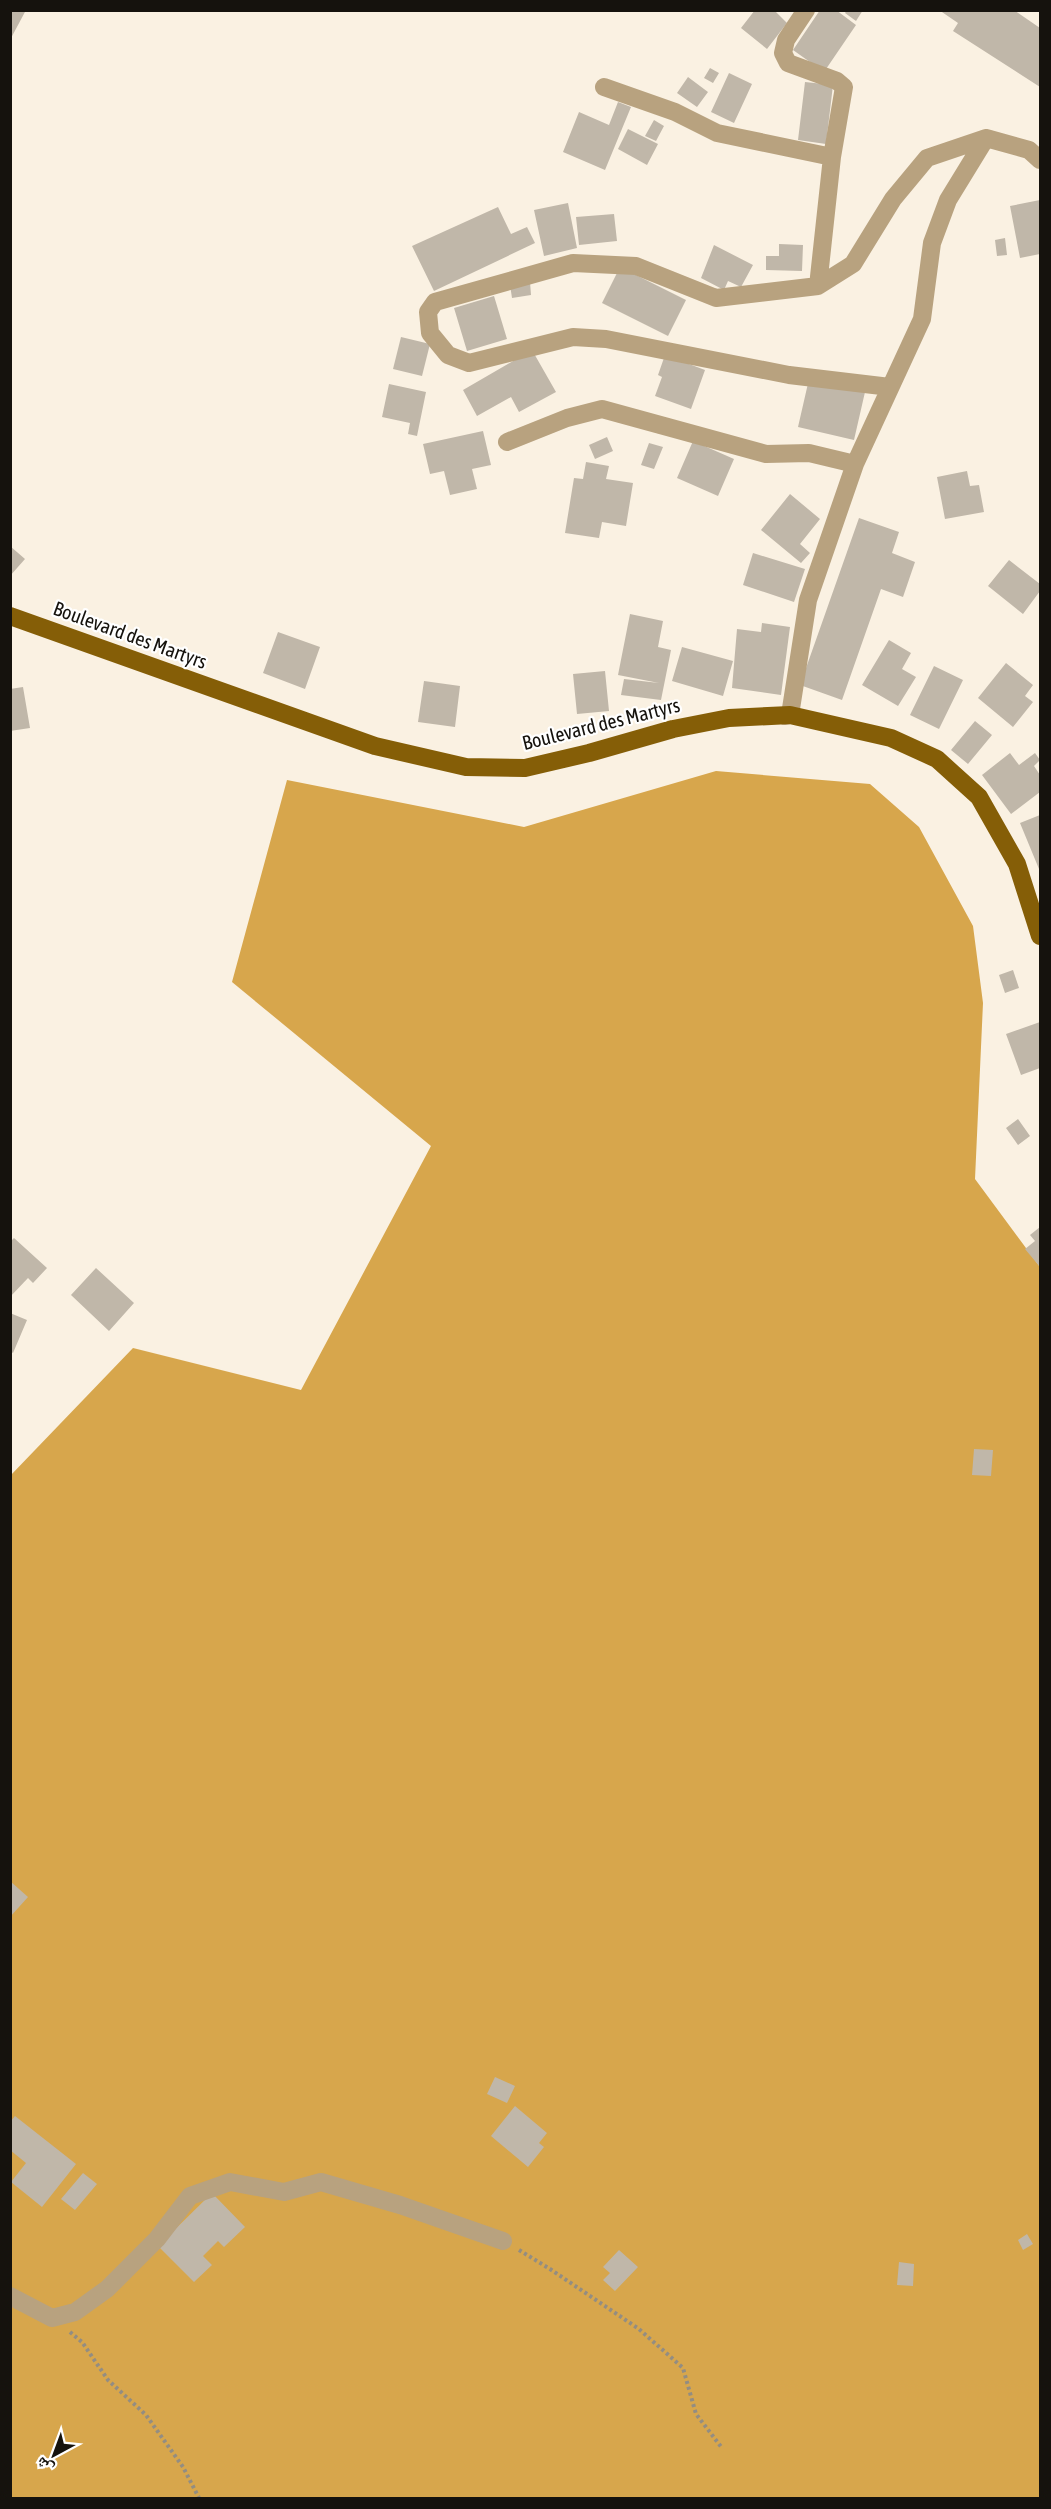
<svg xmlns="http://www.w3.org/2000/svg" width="1051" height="2509" font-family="'Asap Condensed','Noto Naskh Arabic',sans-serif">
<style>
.forest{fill:#d7a64c}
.building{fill:#c0b7a9}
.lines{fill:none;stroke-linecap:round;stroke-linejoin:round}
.path{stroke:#938d82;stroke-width:4;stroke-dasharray:3 3;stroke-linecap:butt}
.minor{stroke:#b8a27f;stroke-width:18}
.major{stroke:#855e07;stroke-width:18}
.labels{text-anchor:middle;stroke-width:4.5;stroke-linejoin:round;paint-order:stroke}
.street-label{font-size:20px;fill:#15120d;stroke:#fff}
</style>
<rect width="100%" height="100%" fill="#faf1e2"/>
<path class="forest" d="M716,771L870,784L919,827L973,926L983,1003L975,1179L1040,1267V2498H11L10,1476L133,1348L301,1390L431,1146L232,982L287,780L524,827Z"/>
<path class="building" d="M10,10H26L10,40Z
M755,10H774L787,23L767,49L741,28Z
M820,10H836L856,25L824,72L793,50Z
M847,10H863L856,21L845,13Z
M939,10H1014L1040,28V87L953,31L958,23Z
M710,68L719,73L713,83L704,78Z
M729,73L752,84L734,123L711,112Z
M688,77L708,92L697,107L677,93Z
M805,82L833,85L826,144L798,140Z
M618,102L631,107L605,170L563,152L579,112L609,125Z
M654,120L664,126L656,141L645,136Z
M628,129L658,144L647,165L618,149Z
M1040,200V254L1020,258L1010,206Z
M568,203L577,248L544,256L534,210Z
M498,207L511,234L527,227L535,243L434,291L412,246Z
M614,214L617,241L579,245L576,217Z
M1005,238L1007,255L997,256L995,240Z
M779,244L803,245L802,271L766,270V256H779Z
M714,245L753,265L741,287L728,281L724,290L701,278Z
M620,267L686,300L668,336L602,303Z
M530,282L531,295L512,298L510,285Z
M494,296L507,339L467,351L454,308Z
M401,337L430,344L422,376L393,369Z
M532,350L556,392L519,412L511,397L477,416L463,390Z
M665,355L705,370L691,409L655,396L662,377L658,375Z
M809,379L865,392L854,440L798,427Z
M389,384L426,392L417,436L408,434L410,423L382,417Z
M483,431L491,465L472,469L477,489L450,495L444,471L430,474L423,444Z
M607,437L613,451L595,459L589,445Z
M693,441L734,459L718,496L677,478Z
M649,443L663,447L654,469L641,465Z
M586,462L609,466L606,479L633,483L626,526L602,522L599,538L565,533L574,478L583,479Z
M967,471L970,486L979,485L984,512L945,519L937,477Z
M790,494L820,519L800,544L810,553L801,563L761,530Z
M859,518L899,532L892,553L915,562L903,597L881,589L842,700L800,685Z
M10,546L25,559L10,576Z
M753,553L805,569L794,602L743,585Z
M1009,560L1040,584V591L1023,614L988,586Z
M630,614L663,621L658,647L671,650L661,700L621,695L624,679L659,683L618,675Z
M762,623L790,627L781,695L732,688L737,629L761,632Z
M278,632L320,647L305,689L263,673Z
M889,640L911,653L902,669L916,677L898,706L862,685Z
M682,647L733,661L723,696L672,681Z
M1006,663L1033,685L1025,696L1033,702L1013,727L978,698Z
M934,666L963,680L939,729L910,715Z
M605,671L609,711L577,714L573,674Z
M424,681L460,686L455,727L418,722Z
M23,687L30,728L10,731V689Z
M975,721L992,735L968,764L951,750Z
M1010,753L1019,765L1035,753L1040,760L1034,766L1040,775V792L1011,814L982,775Z
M1040,815V869H1039L1020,823Z
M1013,970L1019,988L1005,993L999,975Z
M1040,1022V1068L1021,1075L1006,1034Z
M1018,1119L1030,1136L1018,1145L1006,1128Z
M1040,1227V1267L1025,1249L1035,1241L1030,1235Z
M14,1238L47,1268L33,1283L28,1278L10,1297V1242Z
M96,1268L134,1303L109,1331L71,1295Z
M10,1313L27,1320L13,1353L10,1351Z
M974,1449L993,1450L991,1476L972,1475Z
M10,1881L28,1897L10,1917Z
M495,2077L515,2086L507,2103L487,2094Z
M515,2106L547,2133L539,2143L544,2147L528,2167L491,2136Z
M15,2116L76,2164L42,2207L11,2182L26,2163L10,2150V2122Z
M83,2173L97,2184L75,2210L61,2199Z
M212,2193L245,2227L224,2247L218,2241L203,2256L212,2265L194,2282L158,2246Z
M1027,2234L1033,2244L1023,2250L1018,2240Z
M619,2250L638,2267L615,2291L603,2280L610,2273L603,2267Z
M899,2262L914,2264L913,2286L897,2285Z"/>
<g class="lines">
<path class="path" d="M519,2250L550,2269L639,2329L683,2368L696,2414L722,2448
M70,2332L82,2342L108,2380L146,2415L183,2467L199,2498"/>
<path class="minor" d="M806,10L786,40L783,53L788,63L837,81L844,87L832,157L818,286
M604,87L675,112L717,133L832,157
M890,387L789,375L606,339L573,337L469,363L448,355L430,333L428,312L435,302L573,263L636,266L716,298L818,286L853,264L893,199L927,158L986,138L1029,150L1040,160
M507,442L567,418L602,409L766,454L809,453L855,464
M785,716L790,715L808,600L855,464L922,319L932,243L948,200L986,138
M10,2296L52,2318L75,2312L107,2289L157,2239L190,2196L230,2182L284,2192L321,2182L400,2205L503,2241"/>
<path class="major" d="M10,616L375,746L466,767L525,768L589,753L673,729L729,718L790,715L891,738L937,759L979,797L1017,864L1040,936"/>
</g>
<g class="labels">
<g class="street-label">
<text transform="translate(130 635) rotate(20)" y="7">Boulevard des Martyrs</text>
<text transform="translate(601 724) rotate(-14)" y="7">Boulevard des Martyrs</text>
</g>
</g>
<rect width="1051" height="2509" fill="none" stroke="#15120d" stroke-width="24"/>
<g transform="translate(54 2455) rotate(221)" stroke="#ffffff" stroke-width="4.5" paint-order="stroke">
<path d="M0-4.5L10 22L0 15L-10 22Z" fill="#15120d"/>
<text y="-9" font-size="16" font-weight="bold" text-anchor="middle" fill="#15120d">ش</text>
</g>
</svg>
